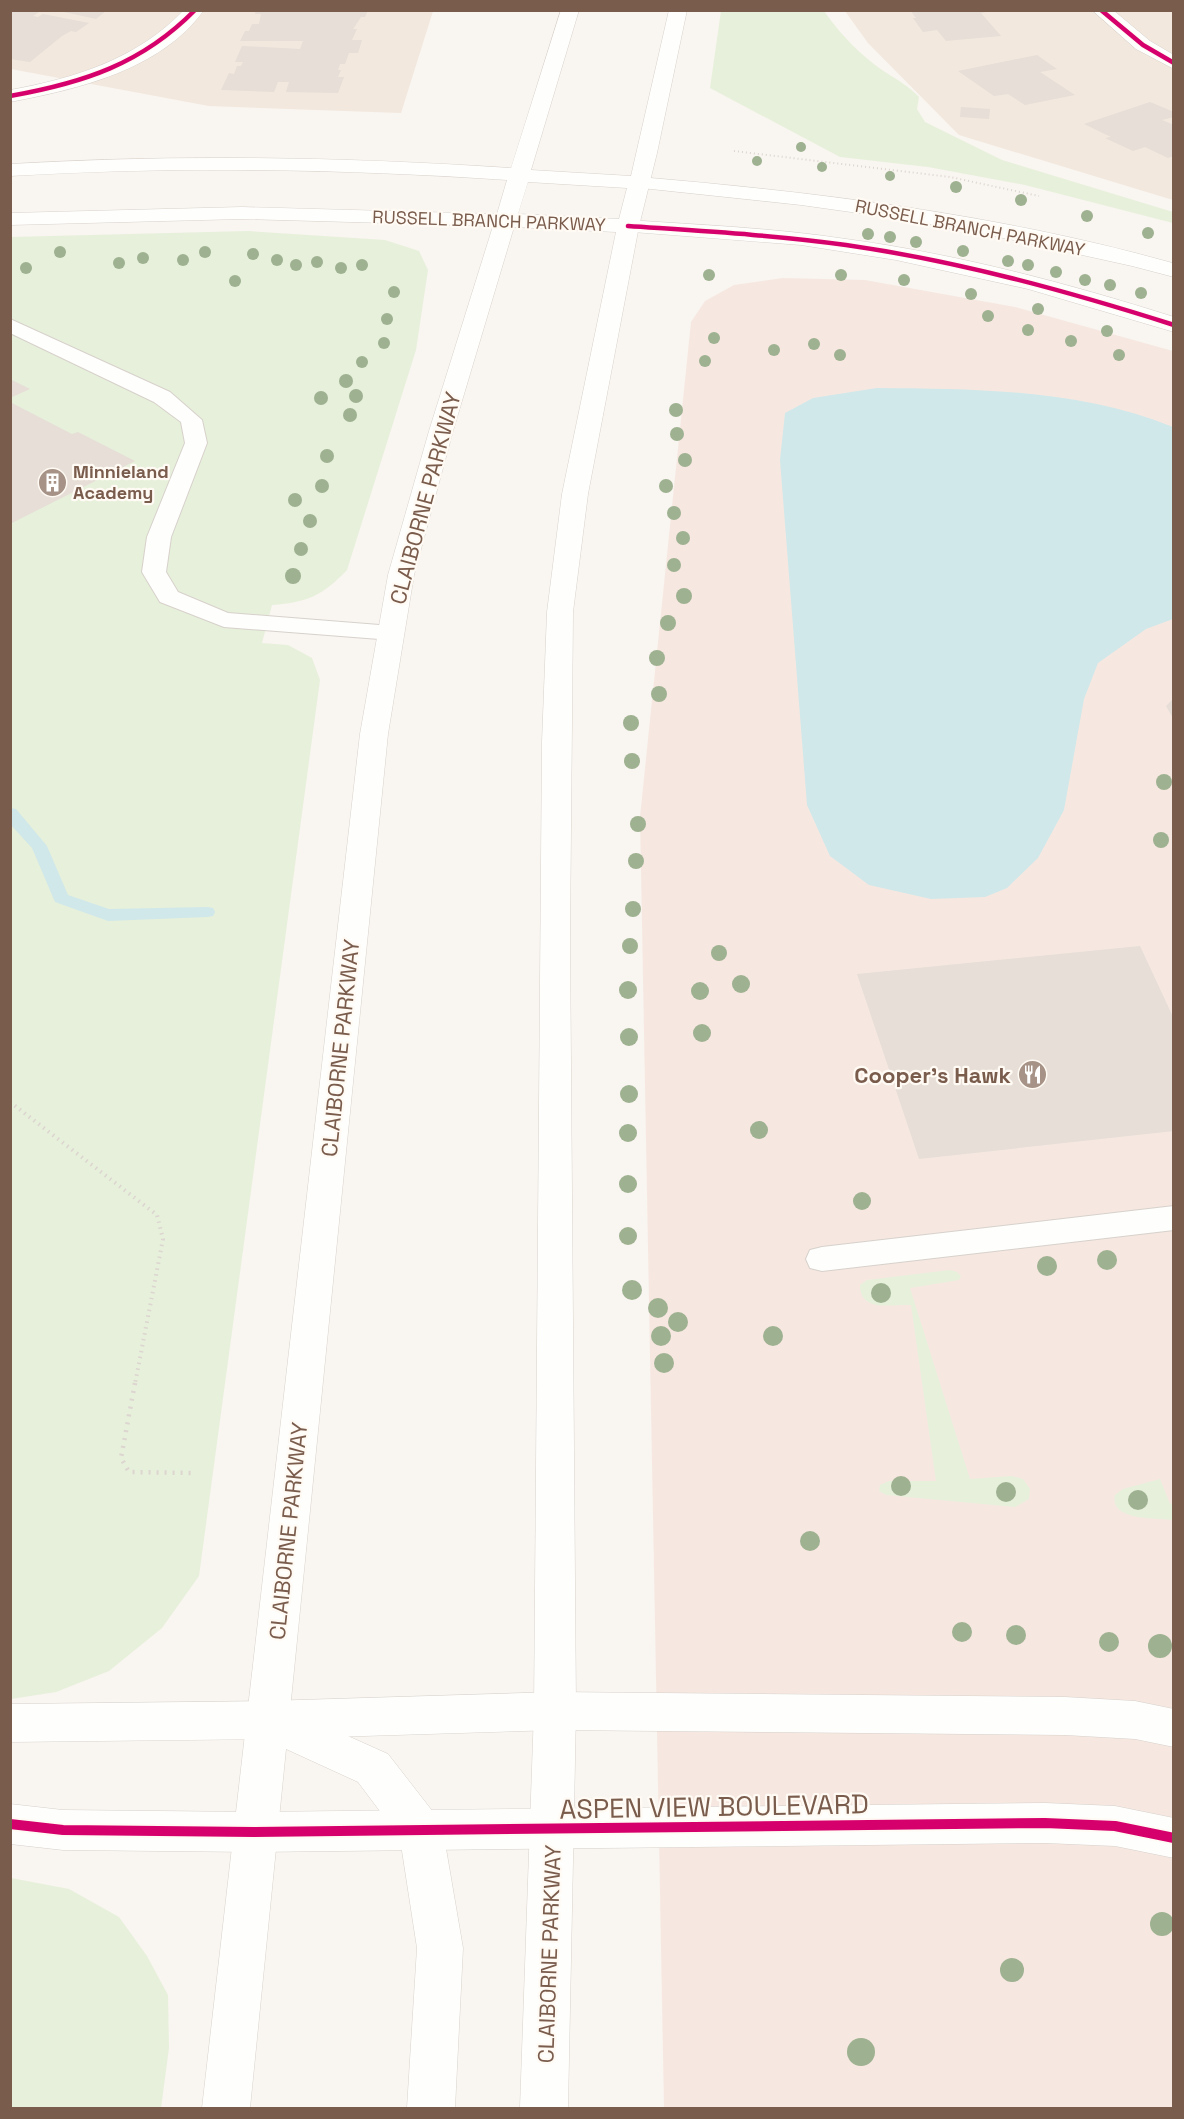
<svg xmlns="http://www.w3.org/2000/svg" width="1184" height="2119" font-family="'Space Grotesk',sans-serif">
<style>
.residential{fill:#f2e8de}
.commercial{fill:#f6e8e1}
.green{fill:#e7f0db}
.water{fill:#d0e8ea}
.lines{fill:none;stroke-linecap:round;stroke-linejoin:round}
.stream{fill:#d0e8ea;fill-rule:evenodd}
.building{fill:#e6ded7}
.lane-casing{stroke:#d7d1cb;stroke-width:2}
.street-casing{stroke:#d7d1cb;stroke-width:1}
.secondary-casing{stroke:#d9d2cb;stroke-width:1}
.path-far2{stroke:#dcd5d0;stroke-width:2;stroke-dasharray:1 3;stroke-linecap:butt}
.path-far1{stroke:#dcd5d0;stroke-width:4;stroke-dasharray:1.5 4.5;stroke-linecap:butt}
.path{stroke:#dcd5d0;stroke-width:4.5;stroke-dasharray:2 6;stroke-linecap:butt}
.lane{fill:#fefefd;fill-rule:evenodd}
.street{fill:#fefefd;fill-rule:evenodd}
.secondary{fill:#fefefd;fill-rule:evenodd}
.cycleway-far1-casing{stroke:#fffaf3;stroke-width:7}
.cycleway-casing{stroke:#fffaf3;stroke-width:14}
.cycleway-far1{stroke:#d6006c;stroke-width:4.5}
.cycleway{stroke:#d6006c;stroke-width:10}
.tree{fill:#9eb190}
.labels{text-anchor:middle;stroke-width:4.5;stroke-linejoin:round;paint-order:stroke}
.far-street-label{font-size:18px;fill:#7a5c4d;stroke:#fffaf3}
.far-poi-label{font-size:18px;font-weight:bold;fill:#7a5c4d;stroke:#fffaf3;text-anchor:start}
.street-label{font-size:22px;fill:#7a5c4d;stroke:#fffaf3}
.poi-label{font-size:22px;font-weight:bold;fill:#7a5c4d;stroke:#fffaf3;text-anchor:end}
.near-street-label{font-size:27px;fill:#7a5c4d;stroke:#fffaf3}
</style>
<rect width="100%" height="100%" fill="#f9f5f0"/>
<path class="residential" d="M10,11H433L401,113L209,106L11,69Z
M845,11H1173V200L959,135L868,43Z"/>
<path class="commercial" d="M783,278L865,280L1015,307L1173,351V2108H664L640,817L691,322L705,301L734,285Z"/>
<path class="green" d="M721,11H824C839,33 862,57 885,72C898,80 908,86 919,97L917,109L925,122L1002,160L1173,212V223L1025,185L928,167L840,157L710,88Z
M248,231L385,240L419,251L428,270L416,350L347,570C322,596 308,602 272,605L262,643L288,645L312,658L320,680L199,1576L162,1628L109,1671L56,1692L11,1699V237Z
M950,1270L957,1272L961,1276L959,1280L910,1288L970,1479L1012,1476L1023,1479L1030,1489L1029,1499L1015,1507L886,1495L879,1491L880,1485L889,1481H936L911,1305C892,1304 860,1313 860,1285L867,1280Z
M1160,1479L1170,1504L1173,1503V1520C1156,1518 1109,1521 1115,1495L1123,1489Z
M11,1878L69,1889L119,1917L147,1956L168,1995L169,2048L161,2108H11Z"/>
<path class="water" d="M877,388C977,389 1079,389 1173,427V619L1146,629L1098,663L1084,699L1064,810L1038,858L1007,888L985,897L931,899L869,885L830,856L807,805L780,460L785,413L813,398Z"/>
<g class="lines">
<path class="stream" d="M10,808L16,809L47,846L68,895L109,909L207,907L213,908L215,912L213,916L207,917L108,921L55,902L32,848L10,824Z"/>
</g>
<path class="building" d="M10,10H42L33,16L38,17L43,14L89,23L76,32L71,31L62,36L30,62L10,59Z
M55,10H107L96,19Z
M256,10H368L365,17H361L353,29H357L352,40H362L358,53H349L345,64H340L338,70H341L338,77H344L338,93L286,92L289,82H278L274,92L221,90L229,73L234,74L237,66H241L243,62H235L242,46L300,49L303,41H240L245,31H249L252,24H259L261,14H255Z
M910,10H996L981,13L1001,36L946,41L937,30L923,32L913,18H916Z
M1037,55L1057,69L1040,72L1075,95L1025,105L1008,94L994,96L958,71Z
M1150,102L1174,112V117L1162,120L1174,125V156L1168,158L1145,147L1133,151L1105,138L1111,137L1084,124Z
M961,107L990,109L989,119L960,117Z
M10,379L30,389L10,398Z
M10,402L72,434L78,432L135,461L10,524Z
M1174,698V720L1166,706Z
M1140,946L1174,1019V1131L919,1159L857,974Z"/>
<g class="lines">
<defs>
<path id="lane" d="M10,319L170,392L202,420L207,443L171,537L166,572L178,592L228,613L392,626L401,628L404,633L401,638L392,640L224,627L160,602L142,572L147,537L185,443L181,422L154,402L10,333Z
M1174,1206V1230L822,1271L810,1268L806,1259L810,1250L822,1247Z"/>
<path id="street" d="M184,10H204C161,70 78,89 10,102V90C76,78 137,59 184,10Z
M1092,10H1113L1150,41L1174,55V69L1136,49Z
M639,177C817,192 996,214 1169,262L1174,264V277L1132,266L1014,240L908,220L801,205L632,187L629,183L632,179Z
M628,220C701,225 774,228 846,239C957,254 1067,283 1174,317V332L1028,289L896,260L801,245L620,231L617,226L620,221Z
M555,1692L1065,1697L1135,1701L1174,1709V1747L1135,1739L1065,1735L555,1730L267,1739L10,1742V1704L267,1701Z
M1045,1803L1115,1806L1174,1818V1858L1115,1846L1045,1843L254,1852L63,1850L10,1844V1804L63,1810L254,1812Z"/>
<path id="secondary" d="M561,10H579L531,170L631,176L669,10H687L657,153L639,226L588,494L573,612L570,937L576,1711L568,2108H520L534,1711L542,742L547,612L562,494L616,232L514,227L453,431L414,575L388,734L290,1710L388,1754L437,1817L443,1831L463,1948L455,2108H407L417,1948L400,1838L358,1782L286,1749L250,2108H202L360,734L388,575L429,431L493,226L242,219L10,225V213L242,207L497,214L507,180C342,169 177,166 10,176V164C178,154 344,157 511,168ZM528,182L627,188L619,219L518,214Z"/>
</defs>
<use href="#lane" class="lane-casing"/>
<use href="#street" class="street-casing"/>
<use href="#secondary" class="secondary-casing"/>
<path class="path-far2" d="M734,151L950,177L1039,196"/>
<path class="path-far1" d="M10,1102L157,1215L163,1239L135,1384"/>
<path class="path" d="M135,1383L121,1458L129,1472L195,1473"/>
<use href="#lane" class="lane"/>
<use href="#street" class="street"/>
<use href="#secondary" class="secondary"/>
<defs>
<path id="cycleway-far1" d="M1101,10L1143,45L1174,63
M10,96C83,83 142,64 195,10
M628,226C701,231 774,235 846,245C958,261 1067,291 1174,325"/>
<path id="cycleway" d="M10,1824L63,1830L254,1832L1045,1823L1115,1826L1174,1838"/>
</defs>
<use href="#cycleway-far1" class="cycleway-far1-casing"/>
<use href="#cycleway" class="cycleway-casing"/>
<use href="#cycleway-far1" class="cycleway-far1"/>
<use href="#cycleway" class="cycleway"/>
</g>
<g class="tree">
<circle cx="801" cy="147" r="5"/>
<circle cx="757" cy="161" r="5"/>
<circle cx="822" cy="167" r="5"/>
<circle cx="890" cy="176" r="5"/>
<circle cx="956" cy="187" r="6"/>
<circle cx="1021" cy="200" r="6"/>
<circle cx="1087" cy="216" r="6"/>
<circle cx="1148" cy="233" r="6"/>
<circle cx="868" cy="234" r="6"/>
<circle cx="890" cy="237" r="6"/>
<circle cx="916" cy="242" r="6"/>
<circle cx="963" cy="251" r="6"/>
<circle cx="60" cy="252" r="6"/>
<circle cx="205" cy="252" r="6"/>
<circle cx="253" cy="254" r="6"/>
<circle cx="143" cy="258" r="6"/>
<circle cx="183" cy="260" r="6"/>
<circle cx="277" cy="260" r="6"/>
<circle cx="1008" cy="261" r="6"/>
<circle cx="317" cy="262" r="6"/>
<circle cx="119" cy="263" r="6"/>
<circle cx="296" cy="265" r="6"/>
<circle cx="362" cy="265" r="6"/>
<circle cx="1028" cy="265" r="6"/>
<circle cx="26" cy="268" r="6"/>
<circle cx="341" cy="268" r="6"/>
<circle cx="1056" cy="272" r="6"/>
<circle cx="709" cy="275" r="6"/>
<circle cx="841" cy="275" r="6"/>
<circle cx="904" cy="280" r="6"/>
<circle cx="1085" cy="280" r="6"/>
<circle cx="235" cy="281" r="6"/>
<circle cx="1110" cy="285" r="6"/>
<circle cx="394" cy="292" r="6"/>
<circle cx="1141" cy="293" r="6"/>
<circle cx="971" cy="294" r="6"/>
<circle cx="1038" cy="309" r="6"/>
<circle cx="988" cy="316" r="6"/>
<circle cx="387" cy="319" r="6"/>
<circle cx="1028" cy="330" r="6"/>
<circle cx="1107" cy="331" r="6"/>
<circle cx="714" cy="338" r="6"/>
<circle cx="1071" cy="341" r="6"/>
<circle cx="384" cy="343" r="6"/>
<circle cx="814" cy="344" r="6"/>
<circle cx="774" cy="350" r="6"/>
<circle cx="840" cy="355" r="6"/>
<circle cx="1119" cy="355" r="6"/>
<circle cx="705" cy="361" r="6"/>
<circle cx="362" cy="362" r="6"/>
<circle cx="346" cy="381" r="7"/>
<circle cx="356" cy="396" r="7"/>
<circle cx="321" cy="398" r="7"/>
<circle cx="676" cy="410" r="7"/>
<circle cx="350" cy="415" r="7"/>
<circle cx="677" cy="434" r="7"/>
<circle cx="327" cy="456" r="7"/>
<circle cx="685" cy="460" r="7"/>
<circle cx="322" cy="486" r="7"/>
<circle cx="666" cy="486" r="7"/>
<circle cx="295" cy="500" r="7"/>
<circle cx="674" cy="513" r="7"/>
<circle cx="310" cy="521" r="7"/>
<circle cx="683" cy="538" r="7"/>
<circle cx="301" cy="549" r="7"/>
<circle cx="674" cy="565" r="7"/>
<circle cx="293" cy="576" r="8"/>
<circle cx="684" cy="596" r="8"/>
<circle cx="668" cy="623" r="8"/>
<circle cx="657" cy="658" r="8"/>
<circle cx="659" cy="694" r="8"/>
<circle cx="631" cy="723" r="8"/>
<circle cx="632" cy="761" r="8"/>
<circle cx="1164" cy="782" r="8"/>
<circle cx="638" cy="824" r="8"/>
<circle cx="1161" cy="840" r="8"/>
<circle cx="636" cy="861" r="8"/>
<circle cx="633" cy="909" r="8"/>
<circle cx="630" cy="946" r="8"/>
<circle cx="719" cy="953" r="8"/>
<circle cx="741" cy="984" r="9"/>
<circle cx="628" cy="990" r="9"/>
<circle cx="700" cy="991" r="9"/>
<circle cx="702" cy="1033" r="9"/>
<circle cx="629" cy="1037" r="9"/>
<circle cx="629" cy="1094" r="9"/>
<circle cx="759" cy="1130" r="9"/>
<circle cx="628" cy="1133" r="9"/>
<circle cx="628" cy="1184" r="9"/>
<circle cx="862" cy="1201" r="9"/>
<circle cx="628" cy="1236" r="9"/>
<circle cx="1107" cy="1260" r="10"/>
<circle cx="1047" cy="1266" r="10"/>
<circle cx="632" cy="1290" r="10"/>
<circle cx="881" cy="1293" r="10"/>
<circle cx="658" cy="1308" r="10"/>
<circle cx="678" cy="1322" r="10"/>
<circle cx="661" cy="1336" r="10"/>
<circle cx="773" cy="1336" r="10"/>
<circle cx="664" cy="1363" r="10"/>
<circle cx="901" cy="1486" r="10"/>
<circle cx="1006" cy="1492" r="10"/>
<circle cx="1138" cy="1500" r="10"/>
<circle cx="810" cy="1541" r="10"/>
<circle cx="962" cy="1632" r="10"/>
<circle cx="1016" cy="1635" r="10"/>
<circle cx="1109" cy="1642" r="10"/>
<circle cx="1160" cy="1646" r="12"/>
<circle cx="1162" cy="1924" r="12"/>
<circle cx="1012" cy="1970" r="12"/>
<circle cx="861" cy="2052" r="14"/>
</g>
<defs>
<symbol id="building-disc" viewBox="-11 -11 22 22"><circle r="9.5" fill="#a69286" stroke="#fffaf3"/><path d="M-4-6H4V6H1V3H-1V6H-4ZM-2.5-4.3h1.7v1.8h-1.7ZM.8-4.3h1.7v1.8H.8ZM-2.5-1h1.7V.8h-1.7ZM.8-1h1.7V.8H.8Z" fill="#fff"/></symbol>
<symbol id="restaurant-disc" viewBox="-11 -11 22 22"><circle r="9.5" fill="#a69286" stroke="#fffaf3"/><path d="M-5-6h1v4h1v-4h1v4h1v-4h1v5L-1.5 .5V6h-2V.5L-5-1ZM5-6V6H3V1.5H1.5Q1.5-4 5-6Z" fill="#fff"/></symbol>
</defs>
<g fill-rule="evenodd">
<use href="#building-disc" x="36" y="466" width="33" height="33"/>
<use href="#restaurant-disc" x="1016" y="1058" width="33" height="33"/>
</g>
<g class="labels">
<g class="far-street-label">
<text transform="translate(489 221) rotate(2)" y="6">RUSSELL BRANCH PARKWAY</text>
<text transform="translate(970 228) rotate(11)" y="6">RUSSELL BRANCH PARKWAY</text>
</g>
<g class="far-poi-label">
<text x="73" y="478">Minnieland<tspan x="73" dy="21">Academy</tspan></text>
</g>
<g class="street-label">
<text transform="translate(425 498) rotate(-75)" y="8">CLAIBORNE PARKWAY</text>
<text transform="translate(340 1048) rotate(-84)" y="8">CLAIBORNE PARKWAY</text>
<text transform="translate(288 1531) rotate(-84)" y="8">CLAIBORNE PARKWAY</text>
<text transform="translate(549 1954) rotate(-88)" y="8">CLAIBORNE PARKWAY</text>
</g>
<g class="poi-label">
<text x="1011" y="1083">Cooper's Hawk</text>
</g>
<g class="near-street-label">
<text transform="translate(714 1807) rotate(-1)" y="9">ASPEN VIEW BOULEVARD</text>
</g>
</g>
<rect width="1184" height="2119" fill="none" stroke="#7a5c4d" stroke-width="24"/>
</svg>
